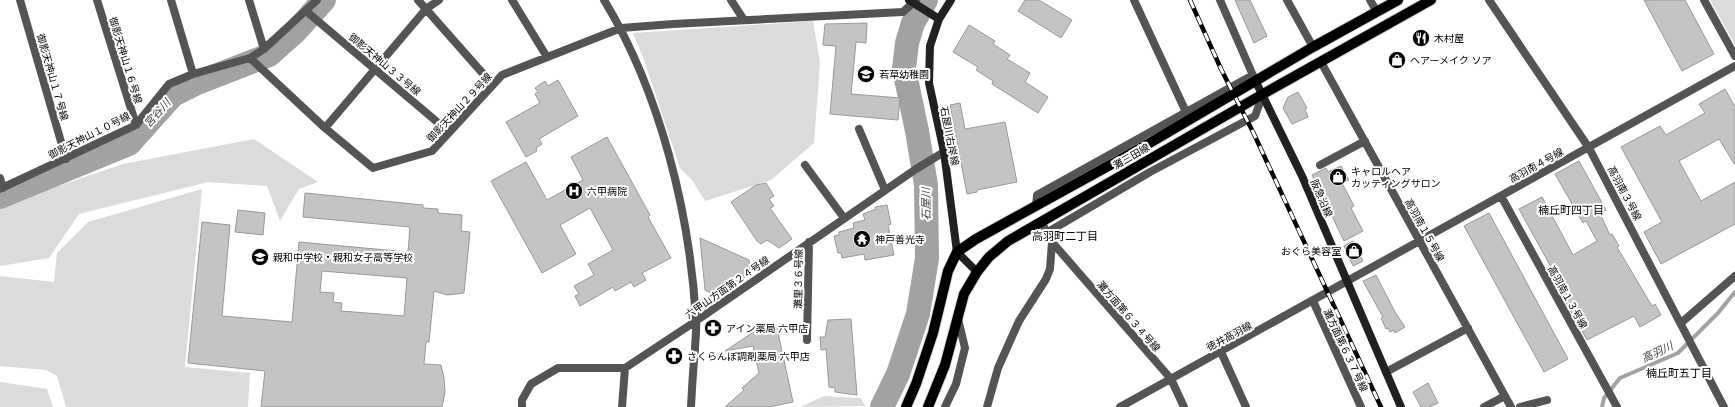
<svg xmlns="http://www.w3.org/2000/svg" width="1735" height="407" font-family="'DM Sans','Noto Sans JP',sans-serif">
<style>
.green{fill:#dbdbdb}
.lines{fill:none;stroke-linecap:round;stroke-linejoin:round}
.stream{stroke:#a2a2a2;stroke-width:4}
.river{stroke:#a2a2a2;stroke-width:24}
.building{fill:#c4c4c4;stroke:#989898;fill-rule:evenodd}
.primary-casing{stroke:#dbdbdb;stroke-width:12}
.street{stroke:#545454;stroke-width:8}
.secondary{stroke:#212121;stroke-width:8}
.primary{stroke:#000;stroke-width:10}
.rail-casing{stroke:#000;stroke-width:4.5}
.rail{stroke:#fff;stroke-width:3;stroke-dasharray:9;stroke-linecap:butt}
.labels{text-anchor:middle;stroke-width:4;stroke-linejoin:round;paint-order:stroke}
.poi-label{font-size:10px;fill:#000;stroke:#fff;text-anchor:start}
.street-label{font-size:10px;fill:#000;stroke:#fff}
.water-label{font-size:11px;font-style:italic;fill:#434343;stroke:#fff}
.neighbourhood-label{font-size:11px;fill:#000;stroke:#fff}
</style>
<rect width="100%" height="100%" fill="#fff"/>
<path class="green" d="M1710,0H1735V45Z
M813,21L820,62L814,143L771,180L705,201L692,180L680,168L644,60L633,33Z
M254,139L318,182L299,189L280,221L267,186L208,182L79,214L49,258L0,266V206L123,164Z
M202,189L185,367L250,373L248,407H66L57,376L46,370L0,366V276L54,282L57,253L88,222Z
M0,382L47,389L53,407H0Z
M824,396L861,398L865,406L800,407Z"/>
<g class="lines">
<path class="stream" d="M1602,407L1604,398L1620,378L1678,353L1718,313L1735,292"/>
<path class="river" d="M0,197L129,144L173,95L197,83L269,55L295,32L324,0
M882,407L898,374L918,314L927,258L926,185L917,131L904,69L907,43L913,23L926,0"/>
</g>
<path class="building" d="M1025,0H1039L1072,20L1061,38L1018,11Z
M1235,0H1250L1267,36L1254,43Z
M1644,0H1685L1714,54L1682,71Z
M867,23L866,43L856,42L851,94L900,98L898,120L830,114L836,46L823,45L825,24Z
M969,25L995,41L993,44L1010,55L1007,59L1030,73L1025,82L1048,97L1038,113L992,84L993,81L976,70L978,67L953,52Z
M558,80L578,116L539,139L542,144L536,148L537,151L526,157L506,122L540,103L535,94L538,92L535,88L545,81L548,86Z
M1725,89L1735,107V165L1719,139L1679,161L1701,201L1735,182V224L1661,264L1644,232L1662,222L1621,147L1660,126L1666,135L1705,113L1699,104Z
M1298,92L1307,108L1305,109L1308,117L1292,124L1283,108L1288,97Z
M960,103L965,129L1005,122L1017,182L977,190V192L967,194L950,105Z
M607,137L650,215L648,217L671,258L642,273L646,280L634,287L631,282L615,291L613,287L580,306L575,296L579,294L574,286L594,275L588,264L613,250L590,208L560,225L576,254L542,273L491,181L526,162L547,200L583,180L571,157Z
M1579,161L1606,210L1600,214L1610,235L1612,234L1619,246L1617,247L1652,306L1655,304L1661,315L1640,327L1634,316L1587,340L1547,269L1551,267L1519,209L1542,197L1573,255L1597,241L1586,221L1583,223L1555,174Z
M1341,166L1349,180L1342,183L1354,206L1351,208L1363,231L1344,241L1312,175L1326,168L1328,172Z
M766,183L774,196L769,199L774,206L770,208L792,239L779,248L767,240L761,244L757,241L731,202L756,185Z
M305,193L423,205V208L438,209V213L462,215L461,231L470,232L464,293L447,295L434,291L429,342H426L424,364L441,365L444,378L445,392L442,407H261L265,371L188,363L202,222L230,225L222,316L292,322L299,242L408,252L410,227L303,217ZM322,271L407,278L404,316L341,311L342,303L333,302L334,293L320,292Z
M887,205L891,224L888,225L894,255L865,260L864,254L842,258L841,253H838L834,236L839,235V232L854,228L853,223L865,220L863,214L876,209L875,207Z
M238,210L265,213L263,235L235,232Z
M1489,213L1568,359L1544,372L1464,226Z
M700,238L749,260L751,273L716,296L705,290Z
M1353,241L1363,261L1353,266L1344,246Z
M1376,275L1395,312L1405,327L1395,333L1394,330L1390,332L1388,328L1386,329L1381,318L1383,317L1363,281Z
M851,319L857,395L835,392V388L829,387L826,349L821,350L820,337H825L828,320Z
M777,328L793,402L769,407H725L744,390L742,388L759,373L753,346L725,351L752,333Z
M1428,383L1438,403L1429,407H1421L1413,392Z"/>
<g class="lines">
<defs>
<path id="primary" d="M906,407L916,384L933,333L948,271L957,252L976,239L1148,144L1313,47L1398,0
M928,407L945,365L964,294L977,272L989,257L1008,241L1263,94L1431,0"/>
</defs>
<use href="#primary" class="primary-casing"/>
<path class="street" d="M20,0L66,159
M97,0L136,125
M171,0L193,74
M249,0L264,49
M418,0L493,85
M512,0L547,57
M604,0C660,92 690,213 696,320C697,329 695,340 695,350C693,369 692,388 691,407
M731,0L744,20
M1134,0L1186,112
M1220,0L1255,80
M1287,0L1313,47
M1370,0L1377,12
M1489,0L1589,148L1724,407
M1704,0L1735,56
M306,11L449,132
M250,58L325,128L373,168L432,151L502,75L621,28L673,24L903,12L916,0
M1321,62L1511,407
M325,128L426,9L439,0
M859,129L885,190
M805,165L844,218
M1320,165L1365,141
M0,178L3,188
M0,189L136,125L169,84L193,74L250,58L264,49L317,0
M1501,196L1617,407
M1036,206L1037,195L1253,75
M1048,232L1150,172L1255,116L1263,94
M1052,242L1171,379L1184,407
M1313,301L1361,407
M1681,323L1735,276
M807,340L809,242
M1221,352L1246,407
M1386,372L1468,328
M522,407V400L531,384L558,368H625L696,321L916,169L944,152
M622,407L625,368
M945,407L956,384L965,348L958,319
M987,407L998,368L1019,321L1046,279L1050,269L1052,242L1041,221
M1120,407L1735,66
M1484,407L1505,396
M1520,407L1547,400"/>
<path class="secondary" d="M909,0L939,19
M951,0L939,19L930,46L929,83L944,152L957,252L977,272
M1256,82L1302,176L1401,407"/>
<use href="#primary" class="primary"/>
<defs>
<path id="rail" d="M1190,0L1221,69L1253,132L1381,407"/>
</defs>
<use href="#rail" class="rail-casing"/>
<use href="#rail" class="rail"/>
</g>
<defs>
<symbol id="restaurant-disc" viewBox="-11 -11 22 22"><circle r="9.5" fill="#000" stroke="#fff"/><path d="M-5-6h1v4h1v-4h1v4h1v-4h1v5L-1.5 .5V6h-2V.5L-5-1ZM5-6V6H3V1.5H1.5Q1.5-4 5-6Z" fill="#fff"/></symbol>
<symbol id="shop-disc" viewBox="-11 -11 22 22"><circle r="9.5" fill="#000" stroke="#fff"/><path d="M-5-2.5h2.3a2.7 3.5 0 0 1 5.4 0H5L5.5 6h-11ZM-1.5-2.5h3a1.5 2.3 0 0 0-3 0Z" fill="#fff"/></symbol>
<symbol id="school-disc" viewBox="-11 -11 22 22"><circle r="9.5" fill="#000" stroke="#fff"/><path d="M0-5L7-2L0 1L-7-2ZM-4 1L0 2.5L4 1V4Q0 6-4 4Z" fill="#fff"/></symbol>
<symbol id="hospital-disc" viewBox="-11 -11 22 22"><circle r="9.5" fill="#000" stroke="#fff"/><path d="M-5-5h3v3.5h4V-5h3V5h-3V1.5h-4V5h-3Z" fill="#fff"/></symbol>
<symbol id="temple-disc" viewBox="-11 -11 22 22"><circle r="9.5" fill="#000" stroke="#fff"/><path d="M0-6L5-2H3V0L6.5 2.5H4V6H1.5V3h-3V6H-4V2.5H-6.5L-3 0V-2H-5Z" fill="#fff"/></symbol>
<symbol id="pharmacy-disc" viewBox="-11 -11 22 22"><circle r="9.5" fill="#000" stroke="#fff"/><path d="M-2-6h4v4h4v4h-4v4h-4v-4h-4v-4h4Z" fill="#fff"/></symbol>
</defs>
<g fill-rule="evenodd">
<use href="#restaurant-disc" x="1411" y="28" width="20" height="20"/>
<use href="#shop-disc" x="1387" y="50" width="20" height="20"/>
<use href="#school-disc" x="856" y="64" width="20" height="20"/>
<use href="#shop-disc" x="1328" y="167" width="20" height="20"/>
<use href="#hospital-disc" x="564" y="181" width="20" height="20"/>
<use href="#temple-disc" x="852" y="229" width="20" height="20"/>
<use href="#shop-disc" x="1344" y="241" width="20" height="20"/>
<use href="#school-disc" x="250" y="247" width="20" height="20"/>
<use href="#pharmacy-disc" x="703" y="318" width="20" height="20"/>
<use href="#pharmacy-disc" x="664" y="346" width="20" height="20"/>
</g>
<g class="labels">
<g class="poi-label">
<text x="1434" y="42">木村屋</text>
<text x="1410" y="64">ヘアーメイク ソア</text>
<text x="879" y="78">若草幼稚園</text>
<text x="1351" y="175">キャロルヘア<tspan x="1351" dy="12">カッティングサロン</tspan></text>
<text x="587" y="195">六甲病院</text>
<text x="875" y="243">神戸善光寺</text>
<text x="1341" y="255" text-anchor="end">おぐら美容室</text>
<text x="273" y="261">親和中学校・親和女子高等学校</text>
<text x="726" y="332">アイン薬局 六甲店</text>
<text x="687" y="360">さくらんぼ調剤薬局 六甲店</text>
</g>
<g class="street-label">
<text transform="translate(126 60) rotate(73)" y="4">御影天神山１６号線</text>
<text transform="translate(385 64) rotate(40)" y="4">御影天神山３３号線</text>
<text transform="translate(53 77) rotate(74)" y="4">御影天神山１７号線</text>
<text transform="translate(459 107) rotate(-47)" y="4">御影天神山２９号線</text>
<text transform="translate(89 135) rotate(-27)" y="4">御影天神山１０号線</text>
<text transform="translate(950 136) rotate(79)" y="4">石屋川右岸線</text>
<text transform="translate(1131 156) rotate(-30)" y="4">灘三田線</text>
<text transform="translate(1536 165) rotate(-29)" y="4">高羽南４号線</text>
<text transform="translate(1625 193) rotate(62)" y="4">高羽南３号線</text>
<text transform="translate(1322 198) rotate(67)" y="4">阪急沿線</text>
<text transform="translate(1425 230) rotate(61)" y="4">高羽南１５号線</text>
<text transform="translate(798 279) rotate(-89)" y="4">灘里３６号線</text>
<text transform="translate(727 287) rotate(-35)" y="4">六甲山方面第２４号線</text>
<text transform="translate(1568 297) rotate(61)" y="4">高羽南１３号線</text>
<text transform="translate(1129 316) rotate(49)" y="4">灘方面第６３４号線</text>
<text transform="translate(1229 336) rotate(-28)" y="4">徳井高羽線</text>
<text transform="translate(1346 350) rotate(65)" y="4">灘方面第６３７号線</text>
</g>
<g class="water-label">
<text transform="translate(157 113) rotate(-48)" y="4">宮谷川</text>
<text transform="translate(926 204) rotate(-91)" y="4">石屋川</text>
<text transform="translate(1657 352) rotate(-25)" y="4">高羽川</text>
</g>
<g class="neighbourhood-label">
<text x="1571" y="214">楠丘町四丁目</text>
<text x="1065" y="240">高羽町二丁目</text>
<text x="1679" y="377">楠丘町五丁目</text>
</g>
</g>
</svg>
